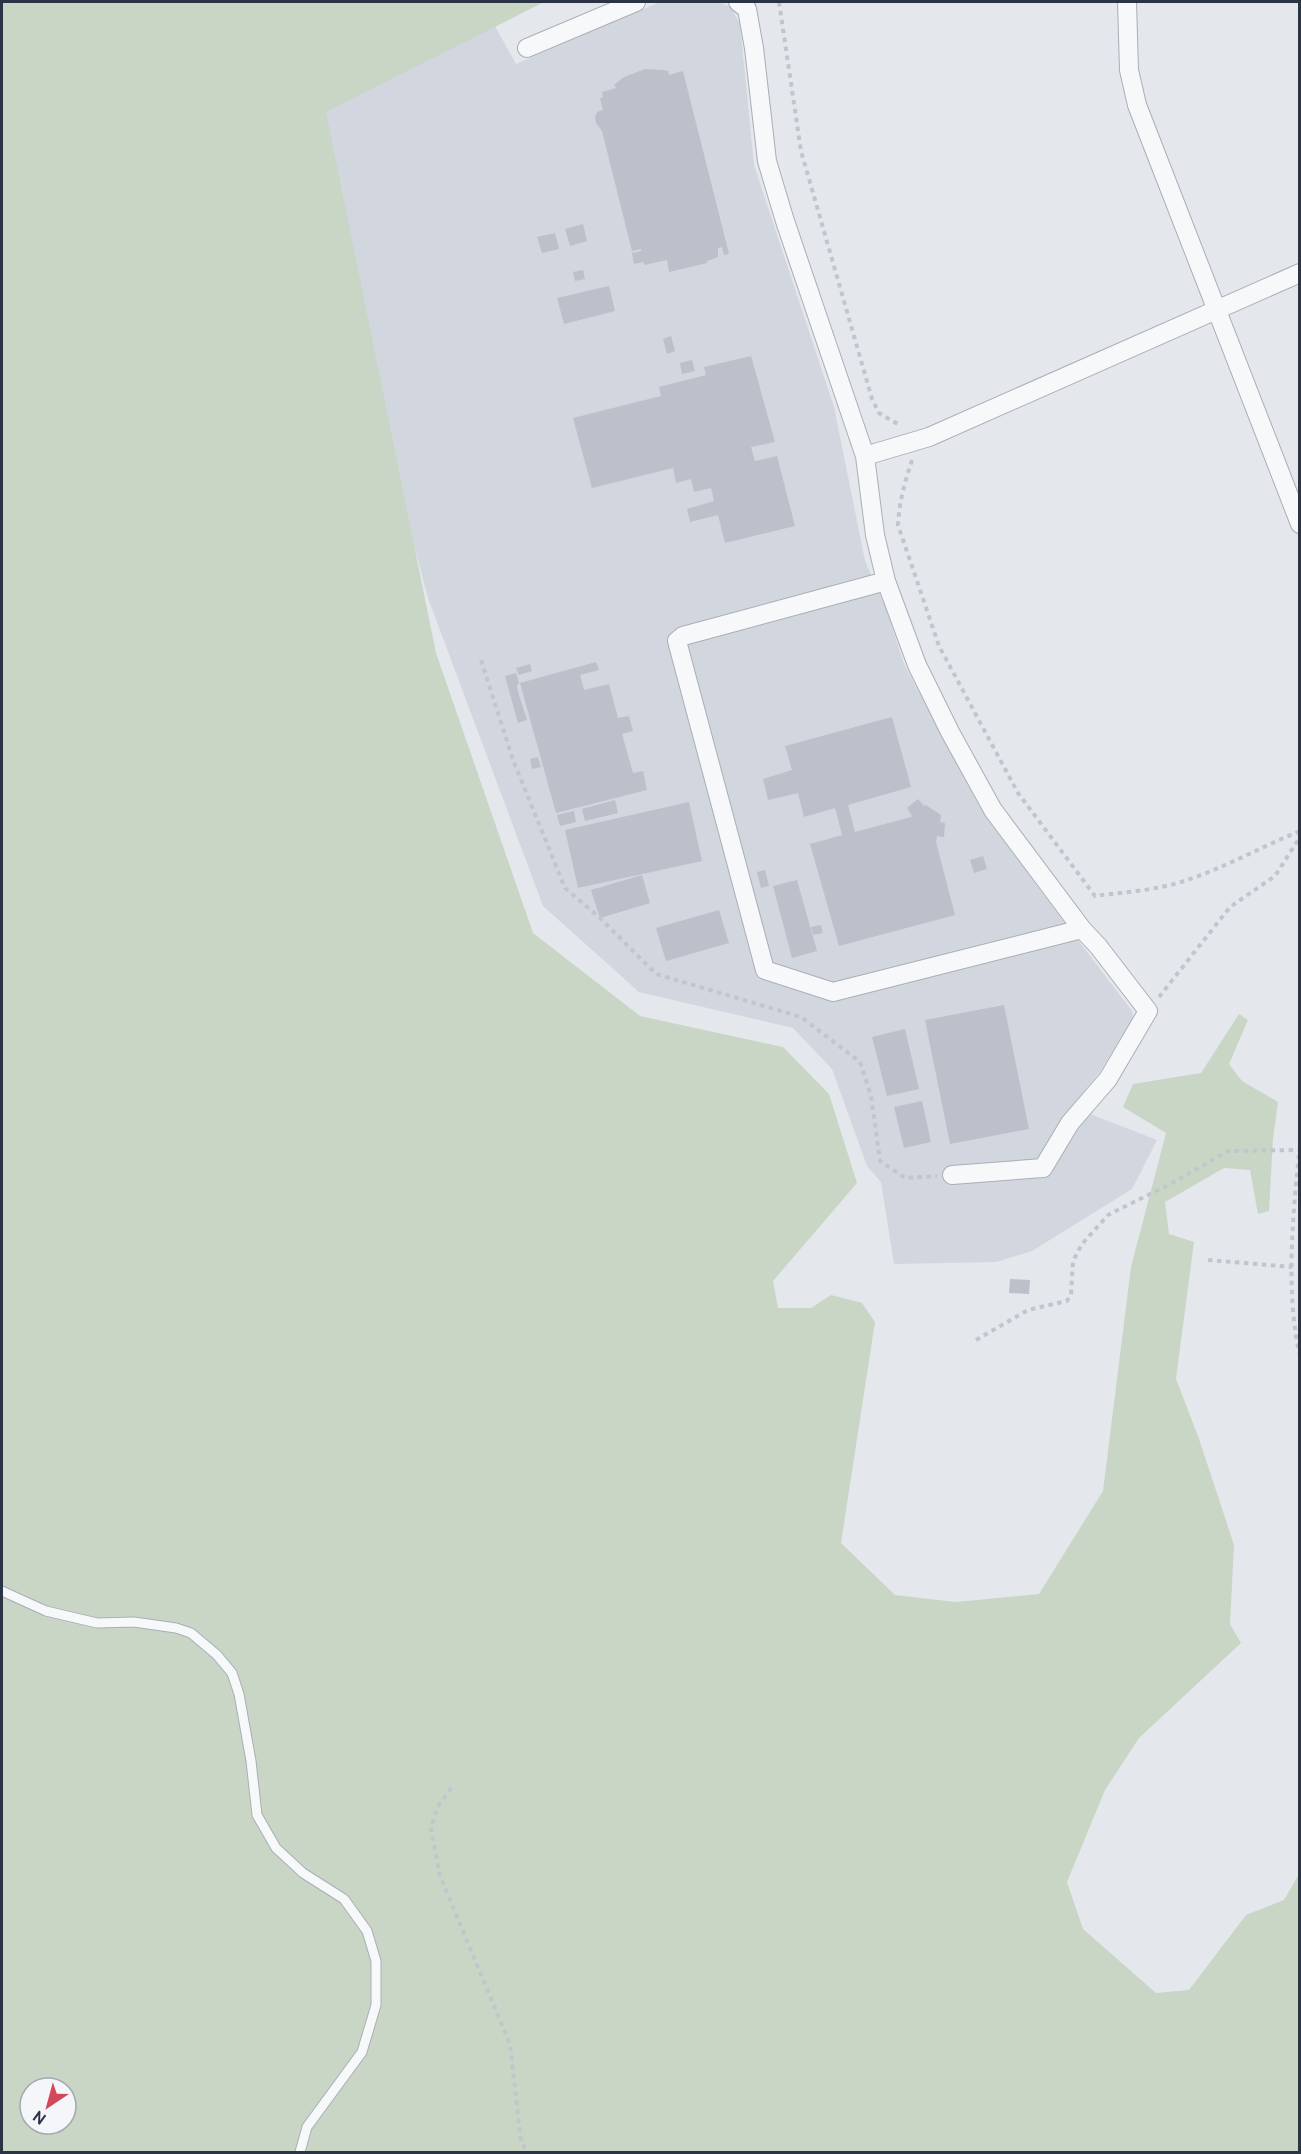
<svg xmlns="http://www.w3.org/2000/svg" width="1301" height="2154" font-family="Cabin,sans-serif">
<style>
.built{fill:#d2d6de}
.green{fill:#c9d6c5;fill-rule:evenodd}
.building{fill:#bbc0ca}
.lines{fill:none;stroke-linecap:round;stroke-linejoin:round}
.lane-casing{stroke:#a9aeb7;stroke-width:11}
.street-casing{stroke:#a9aeb7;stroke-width:20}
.path{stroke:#c2c5cb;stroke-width:4;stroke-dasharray:4.5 4.5;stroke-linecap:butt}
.lane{stroke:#f7f8fa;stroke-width:9}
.street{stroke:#f7f8fa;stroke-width:18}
</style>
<rect width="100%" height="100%" fill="#e4e7ec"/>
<path class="built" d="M660,2H718L731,7L740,24L754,165L834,407L865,561L886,609L904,664L979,806L1045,897L1132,1011L1133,1017L1101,1070L1072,1107L1157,1140L1132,1189L1032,1251L996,1262L894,1264L881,1182L867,1166L832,1069L793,1028L639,992L543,906L428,598L298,107L487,12L516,64Z"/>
<path class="green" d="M2,2H544L326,112L436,653L533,933L640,1016L783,1047L829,1094L857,1183L773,1281L778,1308H811L831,1295L862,1303L875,1322L841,1543L895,1595L956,1602L1039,1594L1103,1491L1131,1267L1166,1133L1123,1107L1133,1084L1201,1073L1239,1014L1248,1020L1229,1064L1242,1081L1278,1102L1273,1139L1269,1211L1258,1214L1250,1170L1224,1168L1165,1202L1169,1234L1194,1242L1176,1379L1198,1436L1234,1545L1230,1624L1241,1643L1139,1738L1105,1790L1067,1882L1083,1929L1156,1993L1189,1990L1246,1915L1284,1900L1299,1874V2152H2ZM30,2088H66V2124H30Z"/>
<path class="building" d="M645,69L663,70L668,71L669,75L683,71L729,254L724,255L722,247L718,248V257L707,261V263L669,272L667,260L644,265V262L634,264L632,253L641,251V249L632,251L602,131L596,123L595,117L597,112L603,110L600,98L603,97L602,92L616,88L614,85L624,77Z
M583,224L587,241L570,246L565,229Z
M555,233L559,249L542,253L537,237Z
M583,270L585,279L575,281L573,272Z
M609,286L615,311L564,324L557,298Z
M671,336L675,351L667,354L663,339Z
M751,356L775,442L751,447L755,461L777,456L795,526L725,543L718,515L690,522L687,509L714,501L711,488L694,492L691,479L676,483L673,468L592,488L573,418L661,396L659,387L706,375L704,367Z
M692,360L695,371L682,374L680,363Z
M596,662L599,670L580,675L584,690L609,684L618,718L629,716L633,731L622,734L633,773L643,771L647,790L556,813L520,683Z
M530,664L532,671L519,675L516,668Z
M516,673L519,683L517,686L518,692L527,720L518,723L505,676Z
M892,717L911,787L848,805L855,832L911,817L912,816L907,808L918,799L924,806L926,805L941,815L940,822L945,823L944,837L937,836L936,842L955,915L839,946L810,844L842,835L835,808L804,817L798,793L768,800L763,779L792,770L785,746Z
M538,757L541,767L532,769L530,759Z
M615,800L618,813L585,821L582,809Z
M689,802L702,861L578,888L565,830Z
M574,811L576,822L560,826L557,815Z
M983,856L987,869L974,873L970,860Z
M765,870L769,886L761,888L757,872Z
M642,875L650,903L600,918L591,890Z
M797,880L817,951L792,958L773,886Z
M719,910L729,943L666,961L656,928Z
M821,925L823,933L813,935L811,927Z
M1004,1005L1029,1129L950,1144L925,1020Z
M905,1029L919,1089L887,1096L872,1037Z
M922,1101L931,1142L904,1148L894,1107Z
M1010,1279L1030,1280L1029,1294L1009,1293Z"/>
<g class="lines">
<defs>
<path id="lane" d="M2,1591L46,1611L97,1623L134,1622L176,1628L191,1633L217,1655L232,1673L239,1694L251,1761L257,1815L276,1848L303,1873L344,1899L367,1931L376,1961V2005L362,2052L307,2127L300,2152"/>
<path id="street" d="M738,2L747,9L754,48L767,161L785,221L865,456L875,535L886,581L917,665L950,732L993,810L1082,929L1098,946L1148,1011L1108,1079L1070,1123L1043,1168L952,1175
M1127,2L1129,70L1137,105L1300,524
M527,48L636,2
M865,456L929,437L1300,273
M886,581L683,636L677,641L765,970L833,992L1082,929"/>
</defs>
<use href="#lane" class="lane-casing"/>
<use href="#street" class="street-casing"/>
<path class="path" d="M779,2L801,151L872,399L879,413L901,426
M912,460C905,482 899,502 898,525L939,646L1018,793L1095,896C1126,892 1160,890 1190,879C1228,866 1263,846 1300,831
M481,660L513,760L565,888L600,918L656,974L801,1017L860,1062L871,1096L880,1161L905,1178L937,1176
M1159,997L1230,907L1275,876L1300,837
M1300,1146C1293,1210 1285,1294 1300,1356
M1208,1260L1292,1267
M976,1340L1028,1310L1067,1301L1071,1294L1073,1261L1082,1244L1108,1215L1174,1182L1228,1151L1299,1150
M451,1788L437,1808L431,1828L440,1876L510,2044L521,2142L528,2152"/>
<use href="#lane" class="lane"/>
<use href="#street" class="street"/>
</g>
<rect width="1301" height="2154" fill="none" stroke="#2b3445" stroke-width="6"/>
<g transform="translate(48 2106) rotate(216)"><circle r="28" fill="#f4f6f9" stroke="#a4a8b1" stroke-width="1.5"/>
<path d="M0-4.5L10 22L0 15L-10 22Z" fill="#d1495b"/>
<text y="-9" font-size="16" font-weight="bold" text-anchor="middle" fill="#2b3445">N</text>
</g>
</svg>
